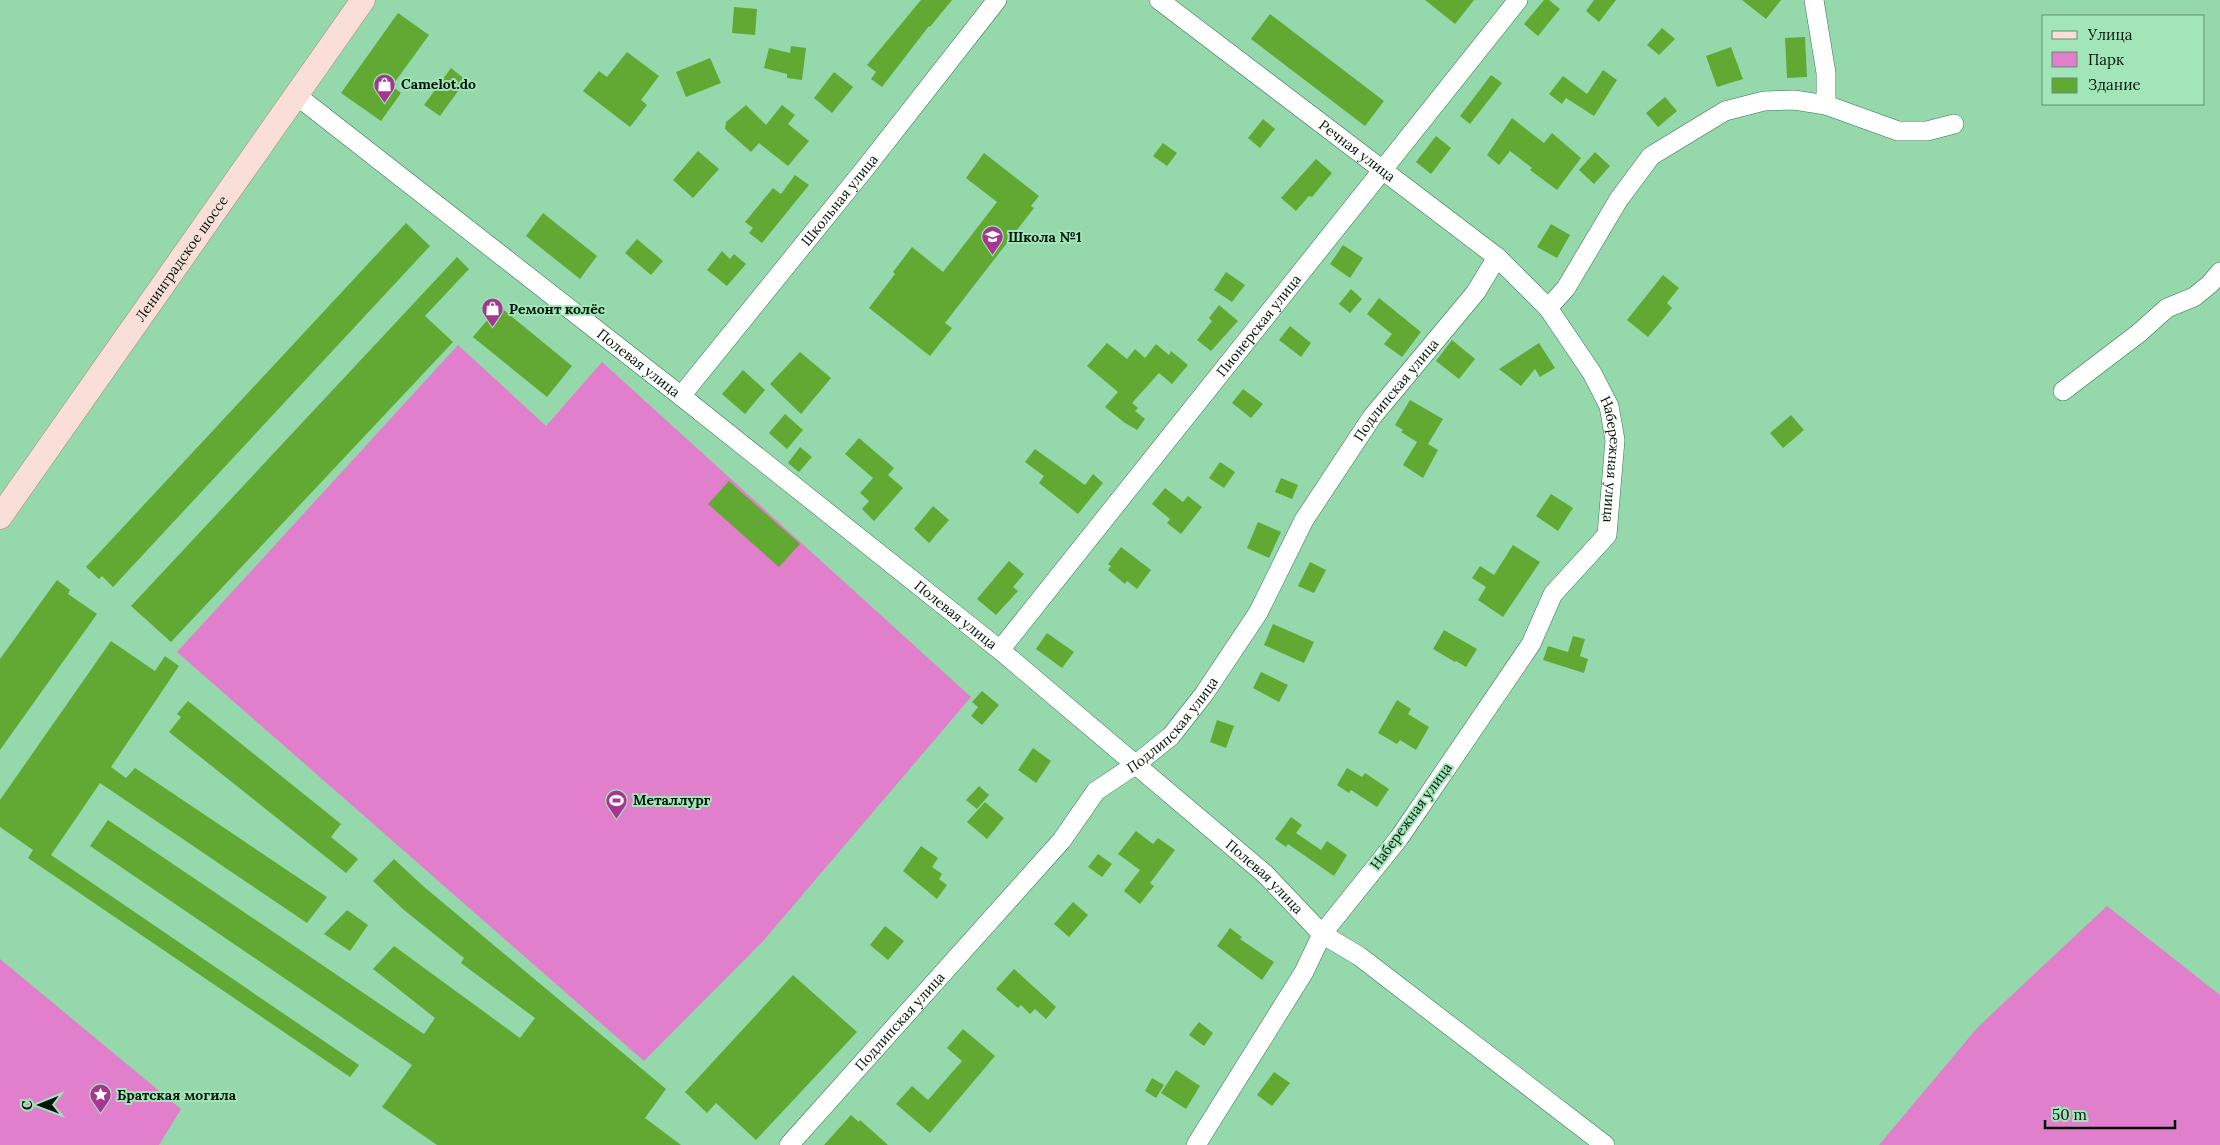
<svg xmlns="http://www.w3.org/2000/svg" width="2220" height="1145" font-family="Lora,serif">
<style>
.green{fill:#e27fcc}
.building{fill:#62a934}
.lines{fill:none;stroke-linecap:round;stroke-linejoin:round}
.minor-casing{stroke:#32754e;stroke-width:20}
.major-casing{stroke:#9f8a7d;stroke-width:25}
.minor{stroke:#fff;stroke-width:19}
.major{stroke:#f9dfd7;stroke-width:24}
.labels{text-anchor:middle;stroke-width:4;stroke-linejoin:round;paint-order:stroke}
.poi-label{font-size:14px;font-weight:bold;fill:#001507;stroke:#a1e5b9;text-anchor:start}
.street-label{font-size:14px;fill:#001507;stroke:#a1e5b9}
</style>
<rect width="100%" height="100%" fill="#94d8ac"/>
<path class="green" d="M458,345L546,426L602,362L971,697L764,940L644,1061L177,652Z
M2107,906L2220,995V1145H1879L1978,1027Z
M0,959L181,1109L159,1145H0Z"/>
<path class="building" d="M921,0H952L930,27L929,26L882,87L871,79L876,72L867,65Z
M1425,0H1474L1455,24Z
M1544,0H1549L1560,9L1538,36L1524,24Z
M1594,0H1616L1599,22L1586,11Z
M1742,0H1781L1766,19Z
M734,7L757,9L755,35L732,33Z
M398,13L429,35L392,86L401,93L381,121L341,93Z
M1270,14L1384,101L1365,126L1251,39Z
M1662,28L1675,39L1659,55L1647,45Z
M1805,37L1807,77L1787,78L1785,38Z
M791,46L806,48L802,80L787,78V74L764,68L769,48L790,53Z
M1731,47L1743,79L1717,87L1706,56Z
M627,52L659,76L641,100L647,105L630,127L583,91L599,71L607,77Z
M710,58L721,83L686,97L676,72Z
M451,68L466,80L440,116L424,105Z
M1603,70L1617,80L1594,116L1566,98L1562,104L1549,94L1563,76L1587,94Z
M834,72L853,87L832,113L814,98Z
M1491,75L1502,83L1470,124L1460,116Z
M1665,97L1677,111L1658,127L1646,113Z
M746,105L766,125L782,105L795,115L788,124L809,141L788,166L759,143L751,152L725,129L726,122Z
M1512,118L1544,143L1552,133L1581,158L1557,190L1530,170L1532,168L1510,151L1499,165L1487,155Z
M1263,119L1275,129L1260,148L1248,138Z
M1436,136L1451,148L1431,174L1416,162Z
M1163,143L1177,153L1167,166L1153,156Z
M698,151L719,169L693,198L673,180Z
M1595,152L1610,166L1594,184L1579,170Z
M984,153L1039,196L1031,206L1034,208L945,323L952,328L930,356L869,308L895,274L893,272L912,247L943,272L997,202L966,178Z
M1316,159L1332,173L1312,197L1309,196L1296,211L1281,198Z
M795,175L809,185L762,243L749,233L753,228L745,222L773,188L781,194Z
M543,213L597,256L580,279L526,236Z
M406,223L430,246L113,587L102,576L99,579L86,567Z
M1551,224L1570,235L1557,258L1537,247Z
M637,239L663,261L651,275L625,253Z
M1343,245L1363,258L1350,278L1330,264Z
M722,251L730,259L734,254L746,264L727,286L707,270Z
M457,257L469,269L425,316L453,342L171,642L131,606Z
M1226,272L1245,285L1232,302L1214,290Z
M1663,275L1679,288L1667,303L1672,308L1648,337L1627,320Z
M1351,289L1362,299L1350,313L1339,304Z
M1379,298L1421,332L1402,357L1384,344L1392,334L1367,314Z
M1219,305L1238,321L1211,351L1197,340L1212,321L1209,318Z
M499,306L572,366L547,397L473,337Z
M1290,326L1311,343L1301,357L1279,340Z
M1452,340L1475,359L1459,379L1436,361Z
M1107,343L1127,359L1135,349L1145,358L1156,344L1169,355L1171,351L1188,365L1172,384L1159,373L1132,403L1138,408L1135,411L1145,419L1137,430L1125,423L1105,407L1118,392L1087,366Z
M1539,343L1555,368L1540,377L1535,369L1521,386L1499,369Z
M800,352L831,378L801,414L770,384Z
M743,370L765,390L745,414L722,394Z
M1243,389L1263,404L1251,418L1232,403Z
M1410,400L1443,419L1428,444L1438,450L1423,478L1403,465L1417,442L1401,432L1403,430L1395,425Z
M785,414L803,430L787,449L769,433Z
M1791,415L1804,430L1783,448L1770,433Z
M859,438L894,468L888,475L903,488L874,521L862,509L869,501L860,493L873,478L845,454Z
M800,447L812,457L799,472L788,463Z
M1035,449L1085,485L1093,474L1103,483L1078,514L1039,483L1044,476L1025,462Z
M1220,462L1235,472L1224,488L1209,478Z
M1281,478L1298,485L1292,499L1275,492Z
M729,481L800,544L779,567L708,504Z
M1165,488L1183,502L1188,496L1202,507L1181,534L1167,523L1170,519L1152,504Z
M1551,494L1573,508L1558,531L1536,516Z
M933,506L949,520L929,543L914,529Z
M1258,522L1281,532L1269,558L1247,548Z
M1513,545L1540,562L1503,617L1478,600L1486,587L1472,578L1480,566L1494,575Z
M1121,547L1151,570L1137,589L1127,581L1125,584L1108,570L1111,566L1108,564Z
M1009,561L1024,574L1013,587L1018,591L996,615L977,599Z
M1310,562L1326,570L1314,593L1298,586Z
M57,580L70,590L68,594L97,614L0,750V659Z
M1273,624L1314,642L1304,663L1264,645Z
M1444,630L1477,649L1466,667L1456,661L1455,662L1433,649Z
M1047,633L1074,652L1062,668L1036,649Z
M1573,636L1585,639L1580,656L1588,659L1584,673L1543,660L1548,646L1568,652Z
M111,641L155,671L165,656L179,666L111,767L126,778L135,768L327,897L307,923L100,783L51,855L359,1065L350,1077L28,858L33,850L0,827V800Z
M1261,672L1288,685L1279,702L1253,688Z
M982,691L999,705L982,725L971,716L978,707L972,702Z
M1397,700L1411,709L1408,714L1429,727L1416,750L1400,740L1397,744L1378,733Z
M188,701L341,824L331,837L358,859L346,873L169,732L181,717L177,714Z
M1217,720L1234,726L1226,748L1210,742Z
M1033,748L1051,761L1036,783L1018,770Z
M1347,768L1362,777L1365,773L1389,789L1377,807L1351,790L1349,793L1337,785Z
M979,786L989,795L977,809L966,800Z
M985,802L1004,818L987,839L967,822Z
M1291,817L1302,825L1296,833L1321,850L1327,841L1347,855L1334,876L1288,844L1286,847L1275,839Z
M108,820L424,1034L435,1018L373,969L394,946L520,1038L535,1018L461,963L464,958L404,910L373,881L394,859L423,886L666,1089L645,1118L681,1145H437L382,1107L412,1065L90,846Z
M1136,831L1153,844L1158,838L1175,850L1150,883L1154,886L1140,904L1124,891L1140,870L1118,854Z
M921,846L938,858L932,867L942,874L939,879L947,885L937,899L903,871Z
M1098,854L1112,864L1102,877L1088,867Z
M1073,902L1088,915L1069,937L1054,924Z
M347,910L368,925L350,951L324,934Z
M885,926L904,941L888,960L870,945Z
M1230,928L1242,937L1240,939L1274,962L1262,980L1217,946Z
M1014,969L1056,1007L1046,1019L1035,1009L1030,1014L1021,1005L1018,1008L996,989Z
M793,975L857,1032L756,1140L716,1103L707,1113L685,1092Z
M1199,1022L1213,1033L1204,1046L1189,1035Z
M963,1029L995,1056L930,1133L896,1104L912,1086L928,1100L962,1061L947,1048Z
M1176,1070L1200,1086L1186,1109L1161,1093Z
M1274,1072L1290,1083L1272,1106L1257,1095Z
M1152,1078L1164,1085L1156,1098L1145,1091Z
M851,1115L859,1122L860,1120L888,1145H824Z"/>
<g class="lines">
<defs>
<g id="minor">
<path id="s1" d="M1159,0L1497,257L1548,308L1592,373L1609,406L1615,440L1607,535L1553,594L1531,644L1399,838L1322,934L1304,972L1196,1145"/>
<path d="M1814,0L1826,73V105"/>
<path id="s2" d="M296,95L681,396L1000,650L1265,874L1322,934L1359,956L1605,1145"/>
<path d="M1548,308L1566,288L1619,199L1651,156L1725,111L1764,101L1794,100L1826,105L1898,131H1927L1954,124"/>
<path d="M2063,391L2139,333L2167,308L2194,297L2210,284L2220,272"/>
<path id="s3" d="M681,396L867,166L997,0"/>
<path id="s4" d="M1000,650L1518,0"/>
<path id="s5" d="M789,1145L1062,840L1096,791L1135,765L1171,736L1204,694L1258,613L1304,520L1372,417L1476,292L1497,257"/>
</g>
<g id="major">
<path id="s6" d="M0,517L363,0"/>
</g>
</defs>
<use href="#minor" class="minor-casing"/>
<use href="#major" class="major-casing"/>
<use href="#minor" class="minor"/>
<use href="#major" class="major"/>
</g>
<defs>
<symbol id="shop-pin" viewBox="-11 -11 22 30"><path d="M0 17L-7.5 6A9.5 9.5 0 1 1 7.5 6Z" fill="#a63692" stroke="#a1e5b9"/><path d="M-5-2.5h2.3a2.7 3.5 0 0 1 5.4 0H5L5.5 6h-11ZM-1.5-2.5h3a1.5 2.3 0 0 0-3 0Z" fill="#fff"/></symbol>
<symbol id="school-pin" viewBox="-11 -11 22 30"><path d="M0 17L-7.5 6A9.5 9.5 0 1 1 7.5 6Z" fill="#a63692" stroke="#a1e5b9"/><path d="M0-5L7-2L0 1L-7-2ZM-4 1L0 2.5L4 1V4Q0 6-4 4Z" fill="#fff"/></symbol>
<symbol id="stadium-pin" viewBox="-11 -11 22 30"><path d="M0 17L-7.5 6A9.5 9.5 0 1 1 7.5 6Z" fill="#a63692" stroke="#a1e5b9"/><path d="M0-5a6.5 5 0 1 0 0 10a6.5 5 0 1 0 0-10ZM-3.5-1.8h7v3.6h-7Z" fill="#fff"/></symbol>
<symbol id="sight-pin" viewBox="-11 -11 22 30"><path d="M0 17L-7.5 6A9.5 9.5 0 1 1 7.5 6Z" fill="#a63692" stroke="#a1e5b9"/><path d="M0-6L1.8-2.2L6-1.7L2.9 1.2L3.7 5.4L0 3.3L-3.7 5.4L-2.9 1.2L-6-1.7L-1.8-2.2Z" fill="#fff"/></symbol>
</defs>
<g fill-rule="evenodd">
<use href="#shop-pin" x="372" y="72" width="25" height="34"/>
<use href="#school-pin" x="980" y="224" width="25" height="34"/>
<use href="#shop-pin" x="480" y="296" width="25" height="34"/>
<use href="#stadium-pin" x="604" y="788" width="25" height="34"/>
<use href="#sight-pin" x="88" y="1082" width="25" height="34"/>
</g>
<g class="labels">
<g class="poi-label">
<text x="401" y="89">Camelot.do</text>
<text x="1008" y="242">Школа №1</text>
<text x="509" y="314">Ремонт колёс</text>
<text x="633" y="805">Металлург</text>
<text x="117" y="1100">Братская могила</text>
</g>
<g class="street-label">
<text dy="5" stroke="none"><textPath href="#s1" startOffset="249">Речная улица</textPath></text>
<text dy="5" stroke="none"><textPath href="#s3" startOffset="252">Школьная улица</textPath></text>
<text dy="5" stroke="none"><textPath href="#s6" startOffset="316">Ленинградское шоссе</textPath></text>
<text dy="5" stroke="none"><textPath href="#s4" startOffset="415">Пионерская улица</textPath></text>
<text dy="5" stroke="none"><textPath href="#s2" startOffset="435">Полевая улица</textPath></text>
<text dy="5" stroke="none"><textPath href="#s5" startOffset="976">Подлипская улица</textPath></text>
<text dy="5" stroke="none"><textPath href="#s1" startOffset="666">Набережная улица</textPath></text>
<text dy="5" stroke="none"><textPath href="#s2" startOffset="840">Полевая улица</textPath></text>
<text dy="5" stroke="none"><textPath href="#s5" startOffset="571">Подлипская улица</textPath></text>
<text transform="translate(1411 816) rotate(-54)" y="5">Набережная улица</text>
<text dy="5" stroke="none"><textPath href="#s2" startOffset="1245">Полевая улица</textPath></text>
<text dy="5" stroke="none"><textPath href="#s5" startOffset="166">Подлипская улица</textPath></text>
</g>
</g>
<rect x="2042" y="15" width="162" height="90" fill="#a1e5b9" stroke="#619272"/>
<rect x="2052" y="31" width="25" height="8" fill="#f9dfd7" stroke="#619272"/>
<text x="2088" y="40" font-size="15" fill="#001507">Улица</text>
<rect x="2052" y="52" width="25" height="15" fill="#e27fcc" stroke="#619272"/>
<text x="2088" y="65" font-size="15" fill="#001507">Парк</text>
<rect x="2052" y="78" width="25" height="15" fill="#62a934" stroke="#619272"/>
<text x="2088" y="90" font-size="15" fill="#001507">Здание</text>
<g transform="translate(40 1105) rotate(269)" stroke="#a1e5b9" stroke-width="4" paint-order="stroke">
<path d="M0-4L9 19L0 12L-9 19Z" fill="#001507"/>
<text y="-8" font-size="14" font-weight="bold" text-anchor="middle" fill="#001507">С</text>
</g>
<path d="M2045 1120v8h130v-8" fill="none" stroke="#001507" stroke-width="2.5"/>
<text x="2052" y="1120" font-size="15" fill="#001507" stroke="#a1e5b9" stroke-width="4" paint-order="stroke">50 m</text>
</svg>
